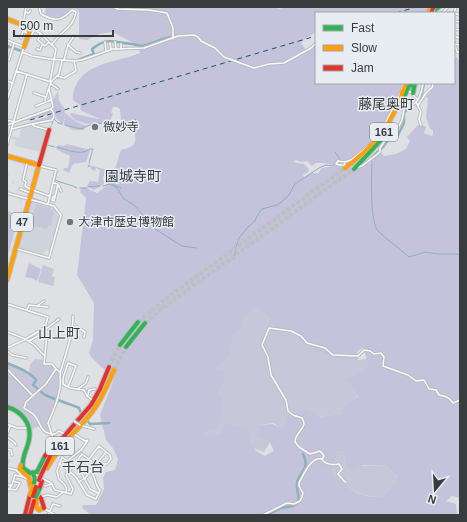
<svg xmlns="http://www.w3.org/2000/svg" width="467" height="522" font-family="Arial,'Noto Sans JP',sans-serif">
<style>
.built{fill:#ced4db}
.green{fill:#c8c7da}
.forest{fill:#c5c3dc;fill-rule:evenodd}
.lines{fill:none;stroke-linecap:round;stroke-linejoin:round}
.stream{stroke:#8ab2bd;stroke-width:1}
.river{stroke:#8ab2bd;stroke-width:2.5}
.ferry{stroke:#0d5c6c;stroke-width:1;stroke-dasharray:5 4;stroke-linecap:butt}
.highway-tunnel{stroke:#bdbfc2;stroke-width:4;stroke-dasharray:4 2;stroke-linecap:butt}
.street-casing{stroke:#babcbf;stroke-width:3.5}
.fast-casing{stroke:#babcbf;stroke-width:6}
.slow-casing{stroke:#babcbf;stroke-width:6}
.jam-casing{stroke:#babcbf;stroke-width:6}
.street{stroke:#fafafb;stroke-width:1.5}
.fast{stroke:#30b455;stroke-width:4}
.slow{stroke:#ff9f0a;stroke-width:4}
.jam{stroke:#e5322d;stroke-width:4}
.rail{stroke:#d5d6d6;stroke-width:1;stroke-dasharray:5 5;stroke-linecap:butt}
.street-bridge-casing{stroke:#babcbf;stroke-width:3.5;stroke-linecap:butt}
.fast-bridge-casing{stroke:#bdbebf;stroke-width:6;stroke-linecap:butt}
.slow-bridge-casing{stroke:#bdbebf;stroke-width:6;stroke-linecap:butt}
.jam-bridge-casing{stroke:#bdbebf;stroke-width:6;stroke-linecap:butt}
.street-bridge{stroke:#fafafb;stroke-width:1.5}
.fast-bridge{stroke:#30b455;stroke-width:4}
.slow-bridge{stroke:#ff9f0a;stroke-width:4}
.jam-bridge{stroke:#e5322d;stroke-width:4}
.poi-dot{fill:#737577;stroke:#e8edf3;stroke-width:1.5}
.labels{text-anchor:middle;stroke-width:3;stroke-linejoin:round;paint-order:stroke}
.shield{fill:#e8edf3;stroke:#6e7074;stroke-width:1}
.shield-label{font-size:11px;font-weight:bold;fill:#393b3d}
.poi-label{font-size:12px;fill:#393b3d;stroke:#e8edf3;text-anchor:start}
.quarter-label{font-size:14px;fill:#393b3d;stroke:#e8edf3}
</style>
<rect width="100%" height="100%" fill="#dee0e3"/>
<path class="built" d="M29,125L48,131L42,152L14,146L16,140L10,138V135L19,138L22,127Z
M31,201L53,207L60,217L50,251L46,250L44,255L18,248Z"/>
<path class="green" d="M36,204L52,209L54,212L51,225L48,226L47,229L30,225Z
M7,211L19,215L7,259Z
M43,265L54,269L52,276L55,277L53,286L38,282Z
M255,308L270,319L358,360L371,358C370,367 362,392 356,397C350,403 345,405 341,414L318,417L285,427H278L274,423L261,425L270,442L264,452L219,436L204,439L203,434L215,368L232,334Z
M35,359L44,360L43,364L46,366L52,364L55,370L60,372C60,389 56,407 47,422L51,433L44,430L39,426L31,430C27,418 19,409 7,406V363L29,373L30,365Z
M338,451L344,453L346,466L385,465L398,477L382,497C356,497 349,488 332,471Z"/>
<path class="forest" d="M46,7H273L280,9L283,7H430L427,13H316V16L314,17L316,18V32L305,39L301,43L306,50L316,43V83H403L400,93L378,135L352,160L337,161L336,164L333,165L324,163H316L312,166L307,161L300,162L297,160L293,161C300,166 304,160 309,170L308,172L303,175L304,177L312,173H318L322,168L343,165L347,167L354,169L362,167L366,163L368,164L372,162L375,154H378L381,153L384,156L396,154L406,149L410,141L407,137L418,125L425,126L426,128L424,133L432,136L433,134V130L430,129L426,117L428,99L426,96L431,91L434,83H454V58L457,57L460,63V498L452,496L446,501L456,504L457,515H91L82,508L83,505H96L104,489L103,478L106,472L115,470L118,459L113,448L106,440L100,415L114,379L91,357L89,353L93,340L94,303L77,275L86,198L80,192L81,189L84,187L97,193L111,182L117,181L119,174L115,168C118,162 118,156 121,150C136,146 137,144 134,130L121,120L120,109L117,107H113L111,113H113L109,126L100,123L87,124L75,120L70,115L71,113L98,119H100L82,111L80,109L81,106L73,100C72,95 74,90 76,85C87,62 119,62 140,53L137,45L113,32L99,34L87,40L79,39V11L74,8C66,12 61,22 50,18C44,15 45,13 46,7ZM255,308L270,319L274,325L286,332L298,336L307,345L333,357L358,360L357,352L363,347L369,366L347,380L358,396L344,406L341,414L318,417L307,409L287,417L284,427H278L273,424L261,425L259,437L270,442L274,451L265,456L256,451L250,443V435L248,429L227,423L220,434L205,437L204,435C207,430 211,429 217,428C221,421 221,407 222,399L217,395L226,375L223,370L216,369C218,364 221,363 225,360C231,353 232,343 233,335L240,329L242,323ZM338,451L344,453L346,466L353,471L363,465H385L398,477L382,497C356,498 349,488 332,471Z
M58,91C59,98 58,103 64,107L65,116L63,124C55,121 53,109 53,102C53,99 57,93 58,91Z
M49,110L53,118L52,119L13,127L48,117L47,115L14,124Z
M65,113L75,121L86,126L84,130H74L64,125Z
M67,144L90,150L86,162L73,164L69,173L63,170L64,168H68L70,156L56,149L58,145L64,146Z
M89,165L107,170L103,177L104,184L94,190L87,186L90,180L91,182L92,181L98,182L100,170L96,168L95,171L91,169V167L88,166Z
M29,263L41,269L38,279L36,281L32,278L25,277Z"/>
<g class="lines">
<path class="stream" d="M54,119L58,123L62,124
M52,124L53,120
M65,125L81,129C91,124 98,121 109,125
M111,125C118,120 127,125 136,119
M50,129L51,126
M47,145L55,147
M57,147C68,150 81,156 90,149H93L92,151
M335,152L341,161
M43,157L45,150
M372,157C372,172 369,220 378,231C387,240 399,248 409,257L426,252L437,254H457L460,256
M89,163L92,152
M363,164L371,158
M88,167L89,165
M54,180L73,186L77,188
M55,180L57,172
M109,184L117,188L124,199L134,205L155,229L182,246L196,248
M112,184L121,188
M103,186L109,184
M88,187L100,186
M80,188H87
M33,193L35,185
M32,198L47,203
M49,203L50,198
M234,259L236,247L239,238L248,227L255,221L257,216L262,209L277,205L280,203L289,195L294,185L298,182L319,168L326,165L332,166L339,163L345,164"/>
<path class="river" d="M13,48L21,51
M7,49L8,46L12,48
M78,60L94,54L92,49C109,36 113,43 133,44C136,45 139,46 142,46C153,44 161,38 172,37
M419,99L422,93L424,83
M372,157L383,147L391,136L398,135L404,123V113L409,107L416,103
M7,363C16,367 31,372 36,380L33,385C38,388 41,393 45,395C56,400 68,403 79,408L81,413L90,424L109,423
M267,515L281,508L293,506L298,502C300,496 296,490 297,483C299,470 311,471 303,454"/>
<path class="ferry" d="M396,13L416,7
M30,120L316,36"/>
<path class="highway-tunnel" d="M138,322L168,297L345,168
M145,323L164,307L354,169
M109,367L120,345
M114,370L126,347"/>
<defs>
<path id="street" d="M39,7L41,14C55,22 61,21 72,10L76,12C74,24 68,27 60,35C57,38 54,42 51,45
M113,7L118,9L149,10L167,13L173,28V39
M25,12L29,13L30,11
M442,13L448,7
M454,13L456,7
M454,13L460,15
M454,21L460,22
M23,25L26,7
M31,28L40,33L56,49L50,82
M454,29L460,30
M40,34L38,40L45,46L49,42
M454,36L460,38
M30,37L35,29
M21,38L23,31L32,35
M7,40L24,47L7,100
M105,42L106,51
M115,42L116,49
M454,42L457,52L460,53
M110,43L111,49
M121,44V49
M455,44L460,45
M68,45L76,52L80,53
M37,49L40,50L42,45
M22,52L32,56L50,59L74,61L82,60L113,49L144,48L178,36L194,35L198,37L201,41L215,48L224,57L254,68L269,64L284,63L311,48L316,43
M9,60L14,43
M64,60L68,45L74,36
M16,71L51,82
M57,76L64,78L76,71L74,61
M7,81L13,83
M51,84L58,89
M402,89L404,83
M408,91L413,93L414,96L418,100
M34,93L46,97
M45,100L51,82L59,74L62,61
M416,102L421,112L419,119L421,125
M418,105C423,99 425,91 432,88L433,84
M36,106L51,100
M7,120L14,122
M7,125L51,109
M12,129L31,124
M49,130L34,126L32,124L52,120C55,117 54,112 51,109L53,107L49,89
M380,134L400,94
M7,145L27,74
M344,162L351,160L370,145
M344,162L338,161L336,164L339,165H347
M27,163L23,180L26,182L25,186L30,189L49,196
M40,166L56,170L48,204
M358,167L362,166L380,152V148L388,136L399,126L402,120L404,109C407,106 411,106 414,104C420,100 422,90 423,83
M53,183L58,184L61,191
M20,189L31,193
M7,193L54,206L61,215L49,258L17,249
M54,196L53,197L52,200L54,201L58,184
M7,304L48,317L45,327L47,332L46,344L44,364H52L56,369L60,372
M37,306L48,307
M27,310L29,305L37,306L44,301
M72,328L77,327L85,332L84,337
M7,332C16,335 25,338 33,344C37,347 40,352 44,355
M29,341L47,331
M7,348L26,339L42,329H46L59,319
M7,351L12,355L26,358
M7,369L33,396
M56,369L46,384L26,402L24,408C28,411 32,412 35,416C42,425 40,434 55,434L59,431L63,433
M68,387L76,366L68,363L63,378V384L70,388L84,390L87,396L92,400
M78,389L86,383L88,377
M88,395L89,390L95,389
M7,424L17,428H28
M80,425L94,429
M7,434L10,426
M73,436L74,434L85,441L88,440
M7,437L14,442L16,445
M7,449L11,450L12,455
M47,451L53,438L48,423C53,412 58,401 60,388C61,382 59,375 61,370C66,353 73,334 73,316
M89,459L99,446L110,455L111,459L107,464H104L99,461L106,452
M322,459C325,465 333,465 339,464L342,469L338,474L344,481L346,482
M77,460L91,471L85,478L79,482
M67,461L81,450L88,440
M7,462L8,461
M7,468L16,470L23,477L30,480
M35,474L38,476L51,483L55,490L71,494L73,489L66,475L69,471L82,454L96,465L91,471C96,477 94,484 100,490L96,499L87,495L76,477C71,472 65,468 59,463
M7,485H12L15,475L23,477
M45,486L52,484
M9,489L16,490L20,483L13,481
M7,491L12,485
M66,493C68,486 63,483 59,479L57,471L62,457L81,472L90,489L98,493
M41,497L47,495L57,497L63,492
M45,509L55,515
M48,515L53,504L60,506
M263,515L287,503L294,504L300,501L302,497L303,493L299,486V483C304,474 311,456 322,459L324,456L322,453L320,451L310,454L299,447L295,442C295,431 309,428 302,418L293,415L288,411L286,400L271,375L268,357L262,345L269,328L291,331L301,336L307,343L325,348L333,355L358,356L364,350L370,351L374,354L381,353L384,357L383,366L408,375L416,381L424,380L429,389L436,390L439,395C445,396 449,397 453,403L460,400"/>
<path id="fast" d="M433,11L439,7
M399,108L409,86L412,84L414,86L413,93L415,83
M354,169L382,139
M120,345L138,322
M126,347L145,323
M7,407C22,411 32,424 29,440C27,450 21,458 23,468L30,473L37,472L45,456
M33,473L35,479L33,486"/>
<path id="slow" d="M428,13L431,7
M7,19L31,28L24,47
M7,156L39,165L7,280
M345,168C379,142 392,124 406,83
M21,465L20,469L29,478L31,488
M47,468C59,446 77,431 92,412C102,399 108,384 114,370
M37,497L36,507L39,510L44,508"/>
<path id="jam" d="M39,165L49,130
M45,456L54,444
M41,475L54,448L91,405L100,389L109,367
M39,490L42,481
M36,494L41,498L44,508
M25,515L30,495
M30,515L34,501"/>
</defs>
<use href="#street" class="street-casing"/>
<use href="#fast" class="fast-casing"/>
<use href="#slow" class="slow-casing"/>
<use href="#jam" class="jam-casing"/>
<use href="#street" class="street"/>
<use href="#fast" class="fast"/>
<use href="#slow" class="slow"/>
<use href="#jam" class="jam"/>
<path class="rail" d="M7,171C14,185 24,198 21,214L7,265
M7,350L43,331"/>
<defs>
<path id="street-bridge" d="M344,165L345,163
M74,421L80,425"/>
<path id="fast-bridge" d="M36,497L39,490"/>
<path id="slow-bridge" d="M30,495L33,486"/>
<path id="jam-bridge" d="M431,13L433,8
M39,480L41,475
M33,496L36,487"/>
</defs>
<use href="#street-bridge" class="street-bridge-casing"/>
<use href="#fast-bridge" class="fast-bridge-casing"/>
<use href="#slow-bridge" class="slow-bridge-casing"/>
<use href="#jam-bridge" class="jam-bridge-casing"/>
<use href="#street-bridge" class="street-bridge"/>
<use href="#fast-bridge" class="fast-bridge"/>
<use href="#slow-bridge" class="slow-bridge"/>
<use href="#jam-bridge" class="jam-bridge"/>
</g>
<g class="poi-dot">
<circle cx="95" cy="127" r="4"/>
<circle cx="70" cy="222" r="4"/>
</g>
<g class="labels">
<g class="shield">
<rect x="370" y="123" width="28" height="18" rx="3"/>
<rect x="11" y="213" width="22" height="18" rx="3"/>
<rect x="46" y="437" width="28" height="18" rx="3"/>
</g>
<g class="shield-label">
<text x="384" y="136">161</text>
<text x="22" y="226">47</text>
<text x="60" y="450">161</text>
</g>
<g class="poi-label">
<text x="103" y="131">微妙寺</text>
<text x="78" y="226">大津市歴史博物館</text>
</g>
<g class="quarter-label">
<text x="386" y="109">藤尾奥町</text>
<text x="133" y="181">園城寺町</text>
<text x="59" y="338">山上町</text>
<text x="83" y="472">千石台</text>
</g>
</g>
<rect width="467" height="522" fill="none" stroke="#393b3d" stroke-width="16"/>
<rect x="315" y="12" width="140" height="72" fill="#e8edf3" stroke="#a2a6aa"/>
<rect x="323" y="25" width="20" height="6" fill="#30b455" stroke="#a2a6aa"/>
<text x="351" y="32" font-size="12" fill="#393b3d">Fast</text>
<rect x="323" y="45" width="20" height="6" fill="#ff9f0a" stroke="#a2a6aa"/>
<text x="351" y="52" font-size="12" fill="#393b3d">Slow</text>
<rect x="323" y="65" width="20" height="6" fill="#e5322d" stroke="#a2a6aa"/>
<text x="351" y="72" font-size="12" fill="#393b3d">Jam</text>
<g transform="translate(435 490) rotate(198)" stroke="#e8edf3" stroke-width="3" paint-order="stroke">
<path d="M0-3L7 15L0 10L-7 15Z" fill="#393b3d"/>
<text y="-6" font-size="11" font-weight="bold" text-anchor="middle" fill="#393b3d">N</text>
</g>
<path d="M14 30v6h99v-6" fill="none" stroke="#393b3d" stroke-width="2"/>
<text x="20" y="30" font-size="12" fill="#393b3d" stroke="#e8edf3" stroke-width="3" paint-order="stroke">500 m</text>
</svg>
